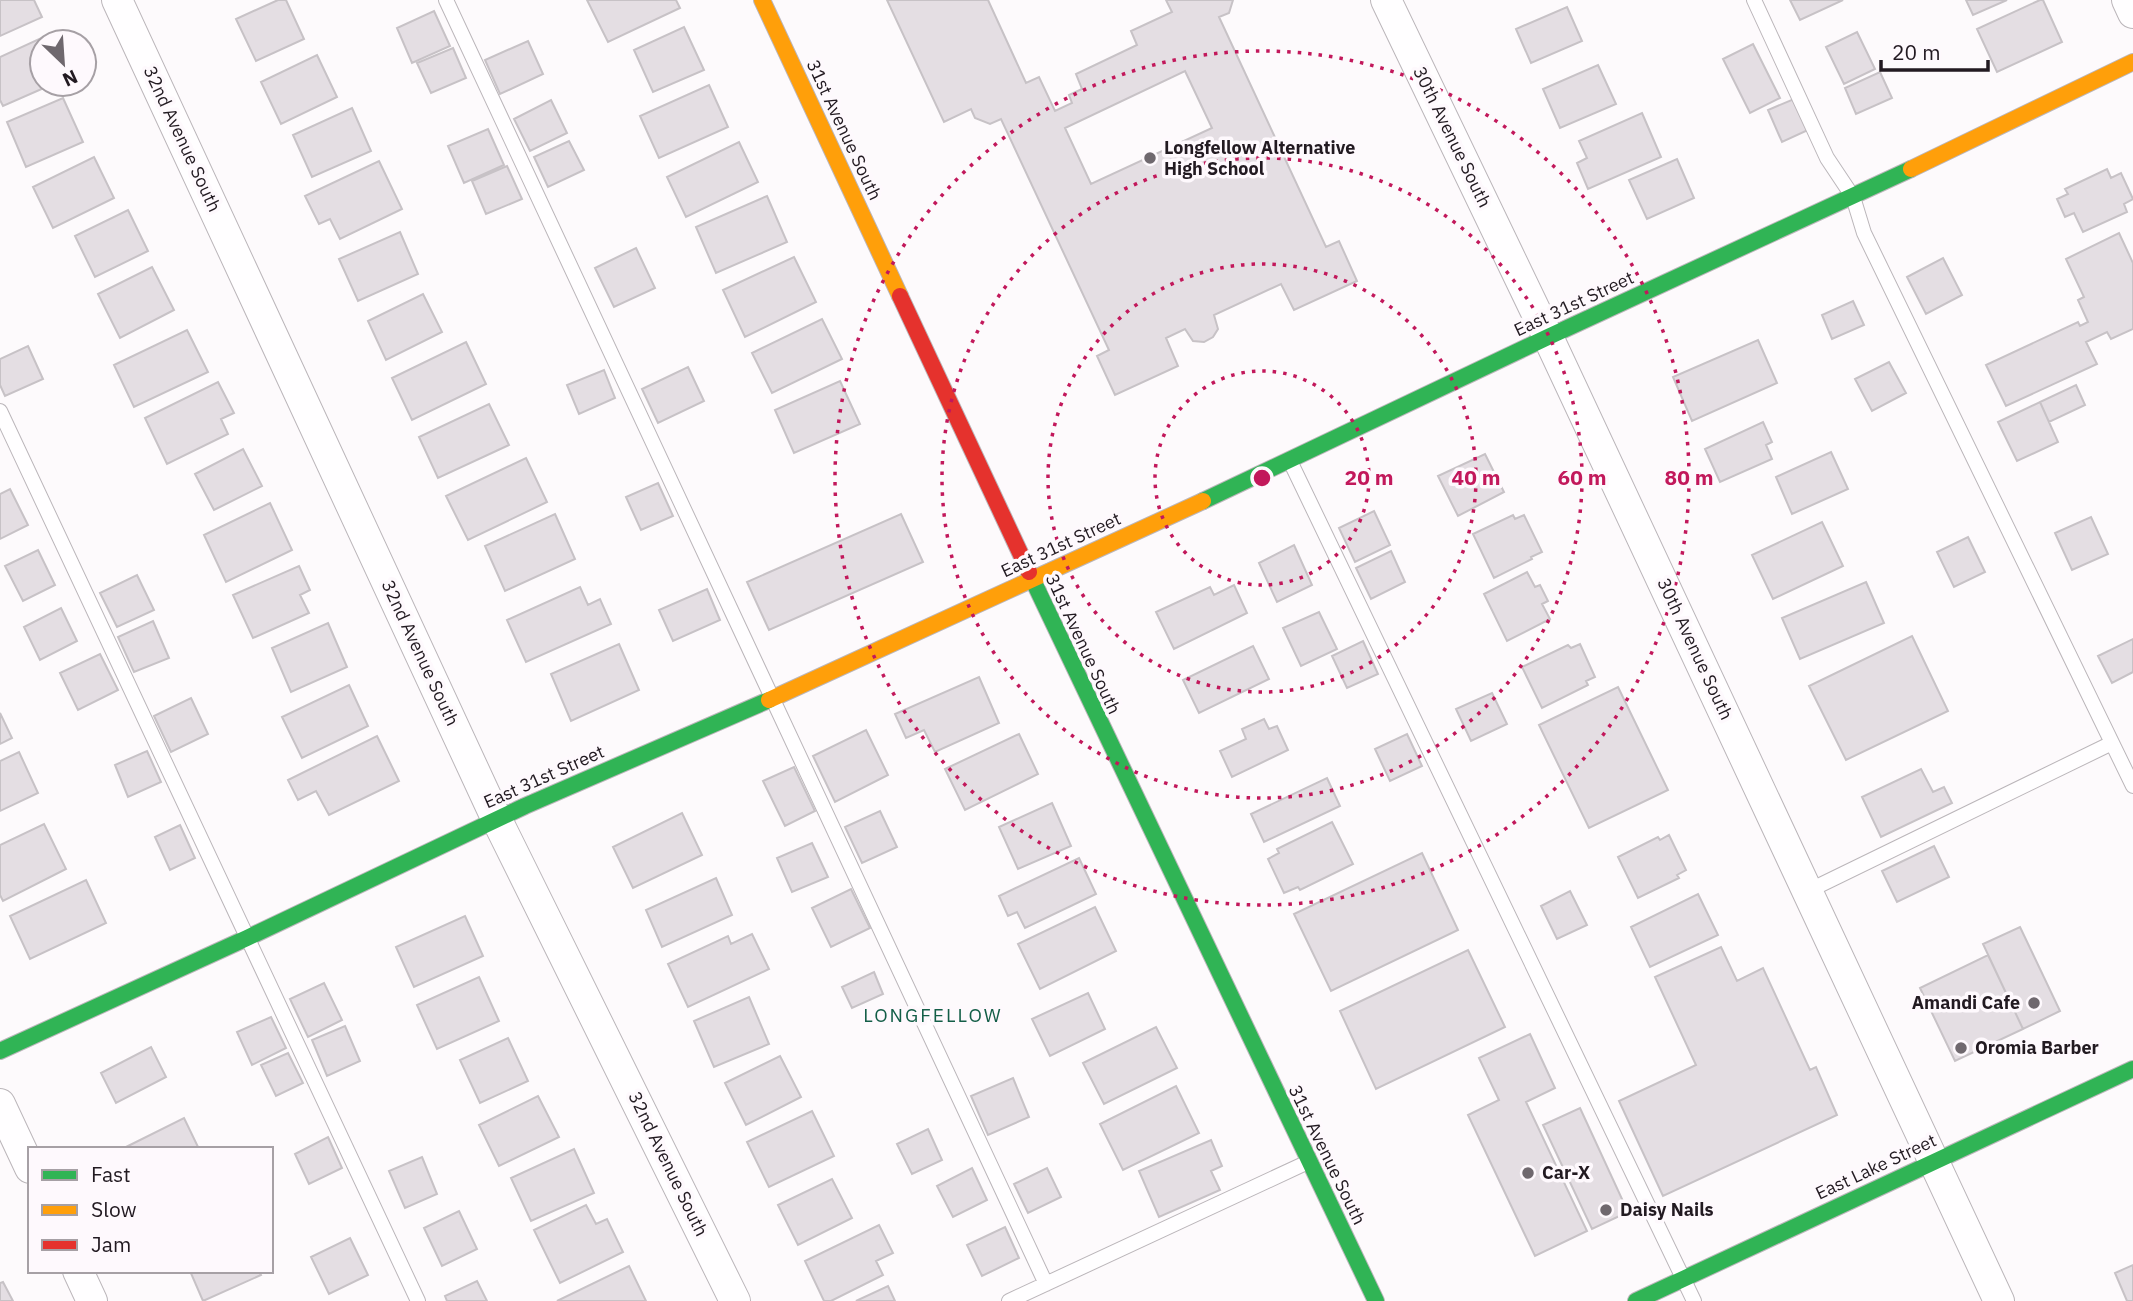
<svg xmlns="http://www.w3.org/2000/svg" width="2133" height="1301" font-family="'IBM Plex Sans',sans-serif">
<style>
.building{fill:#e4dee3;stroke:#c7c2c6;stroke-width:2;fill-rule:evenodd}
.lines{fill:none;stroke-linecap:round;stroke-linejoin:round}
.lane-casing{stroke:#bbb6ba;stroke-width:16}
.street-casing{stroke:#bbb6ba;stroke-width:32}
.fast-casing{stroke:#bbb6ba;stroke-width:18}
.slow-casing{stroke:#bbb6ba;stroke-width:18}
.jam-casing{stroke:#bbb6ba;stroke-width:18}
.lane{stroke:#fffeff;stroke-width:14}
.street{stroke:#fffeff;stroke-width:30}
.fast{stroke:#30b455;stroke-width:16}
.slow{stroke:#ff9f0a;stroke-width:16}
.jam{stroke:#e5322d;stroke-width:16}
.ring{fill:none;stroke:#c2185b;stroke-width:3.5;stroke-dasharray:3.5 7}
.poi-dot{fill:#6f686e;stroke:#fef9fd;stroke-width:2.5}
.labels{text-anchor:middle;stroke-width:7;stroke-linejoin:round;paint-order:stroke}
.street-label{font-size:18px;fill:#221a21;stroke:#fef9fd}
.poi-label{font-size:18px;font-weight:bold;fill:#221a21;stroke:#fef9fd;text-anchor:start}
.neighbourhood-label{font-size:19px;letter-spacing:2px;fill:#135e47;stroke:#fef9fd}
.centre{fill:#c2185b;stroke:#fef9fd;stroke-width:3.5}
.ring-label{font-size:21px;text-anchor:middle;font-weight:bold;fill:#c2185b;stroke:#fef9fd;stroke-width:7;stroke-linejoin:round;paint-order:stroke}
</style>
<rect width="100%" height="100%" fill="#fdfafc"/>
<path class="building" d="M0,0H34L42,17L0,36Z
M278,0H286L304,39L256,61L236,19Z
M587,0H676L680,8L608,42Z
M887,0H988L1026,83L1039,77L1055,111L1072,103L1069,95L1082,89L1076,74L1137,45L1131,31L1172,12L1166,0H1233L1229,13L1219,17L1326,247L1339,241L1357,281L1294,310L1281,284L1214,315L1218,329L1213,337L1204,342L1193,341L1185,329L1166,338L1178,366L1115,395L1097,356L1109,350L1001,119L990,124L975,118L971,109L944,122ZM1185,71L1212,128L1091,184L1065,128Z
M1790,0H1843L1800,20Z
M1966,0H2007L1973,15Z
M2040,0H2043L2062,42L1997,72L1977,29Z
M1567,7L1582,41L1531,63L1516,29Z
M434,11L450,46L412,63L397,28Z
M684,27L704,70L653,92L634,50Z
M1857,32L1875,69L1844,84L1826,47Z
M50,34L54,42H42V84H53L3,106L0,100V57Z
M528,41L543,74L500,94L485,60Z
M1753,44L1780,98L1750,113L1723,59Z
M453,48L466,78L431,93L417,63Z
M317,55L337,97L281,124L261,82Z
M1598,65L1616,104L1560,128L1543,89Z
M1880,72L1892,98L1856,114L1845,88Z
M709,85L728,127L659,158L640,116Z
M63,98L83,142L26,167L7,122Z
M1794,99L1808,130L1782,142L1768,110Z
M551,100L567,133L530,151L514,119Z
M352,108L371,151L312,177L293,135Z
M1642,113L1661,157L1588,189L1577,163L1587,158L1579,141Z
M488,129L504,165L464,183L448,146Z
M569,141L584,170L548,187L534,157Z
M739,142L758,182L686,217L667,177Z
M94,157L114,198L53,228L33,187Z
M1677,159L1694,198L1647,219L1629,180Z
M379,161L402,209L340,239L330,219L319,224L305,196Z
M507,166L522,199L486,214L472,181Z
M2107,169L2111,178L2121,173L2133,199L2124,204L2127,212L2083,232L2074,213L2065,217L2057,199L2068,194L2065,189Z
M767,196L787,242L716,273L696,227Z
M128,210L148,251L95,277L75,236Z
M400,232L418,274L358,301L339,259Z
M2119,233L2133,263V329L2111,339L2107,332L2086,342L2097,364L2006,406L1986,365L2078,322L2080,326L2088,322L2078,300L2084,297L2066,259Z
M636,248L655,288L614,307L595,268Z
M794,257L816,302L745,337L723,290Z
M1943,258L1962,295L1926,314L1907,277Z
M152,267L174,310L120,338L98,294Z
M423,294L442,332L386,360L368,321Z
M1853,301L1864,325L1832,339L1822,315Z
M822,319L842,359L772,393L752,353Z
M187,330L208,372L134,407L114,365Z
M1758,340L1777,383L1692,421L1673,377Z
M466,342L486,384L412,420L392,378Z
M28,346L43,379L5,396L0,385V359Z
M1889,362L1906,393L1872,411L1855,379Z
M688,367L704,401L658,423L642,389Z
M604,370L615,398L579,414L567,385Z
M840,381L860,424L794,453L775,410Z
M218,382L234,413L221,419L228,434L167,464L145,418Z
M2076,385L2085,405L2049,422L2040,402Z
M2040,402L2058,442L2017,461L1998,422Z
M489,404L509,445L438,478L419,437Z
M1763,422L1772,442L1766,445L1772,459L1720,482L1705,449Z
M243,449L262,486L214,510L195,474Z
M1831,452L1848,489L1792,514L1776,477Z
M1485,454L1504,492L1458,516L1438,476Z
M526,458L547,502L468,540L446,496Z
M658,483L673,516L641,530L626,497Z
M10,489L28,525L0,539V494Z
M270,503L292,550L226,582L204,535Z
M1374,511L1390,545L1355,562L1339,528Z
M555,514L575,559L505,591L485,546Z
M901,514L923,562L769,630L747,582Z
M1513,515L1515,519L1524,515L1542,552L1531,557L1532,559L1494,578L1473,534Z
M2091,517L2108,554L2072,570L2055,533Z
M1822,522L1843,566L1773,599L1752,555Z
M1968,537L1985,572L1954,587L1937,552Z
M1294,545L1312,585L1277,602L1259,563Z
M38,550L55,585L23,601L5,566Z
M1391,551L1405,582L1371,599L1356,568Z
M299,566L310,590L300,595L309,613L253,638L233,595Z
M1527,572L1535,587L1540,585L1548,601L1542,604L1550,619L1507,641L1484,594Z
M137,575L154,610L117,627L100,593Z
M1866,582L1884,623L1800,659L1782,618Z
M1234,585L1247,613L1174,649L1156,612L1210,587L1214,595Z
M580,587L588,605L600,599L611,624L526,662L507,620Z
M707,589L720,620L673,641L659,610Z
M61,608L77,641L40,660L24,627Z
M1319,612L1337,649L1301,666L1283,628Z
M153,621L169,658L134,672L118,637Z
M328,623L347,667L291,692L272,648Z
M1912,636L1948,711L1846,760L1809,686Z
M2133,639V672L2112,683L2098,656Z
M1363,641L1378,674L1347,688L1332,656Z
M619,644L639,690L571,721L551,674Z
M1580,644L1595,677L1586,681L1588,685L1542,708L1522,667L1568,645L1571,648Z
M1253,646L1269,679L1199,713L1183,680Z
M100,654L118,690L78,710L60,673Z
M979,677L999,723L935,752L924,730L906,738L895,714Z
M349,685L368,726L302,758L282,717Z
M1618,687L1668,790L1589,828L1539,725Z
M1492,693L1507,724L1471,741L1456,709Z
M191,698L208,734L171,752L154,716Z
M0,713L12,738L0,744Z
M1264,719L1269,729L1277,726L1288,750L1232,777L1220,751L1246,739L1242,729Z
M866,730L888,775L835,802L813,756Z
M1019,734L1038,774L965,810L945,769Z
M1407,734L1422,766L1390,781L1375,749Z
M377,736L399,781L329,815L316,791L298,800L288,780Z
M147,751L161,782L128,797L115,765Z
M19,752L38,793L0,811V761Z
M794,767L815,811L785,826L763,781Z
M1921,769L1933,792L1944,787L1952,803L1881,837L1862,797Z
M1327,778L1340,806L1264,842L1251,814Z
M1052,803L1071,846L1018,869L999,827Z
M880,811L897,847L862,863L845,827Z
M682,813L702,855L633,888L613,847Z
M1332,822L1353,864L1300,890L1298,887L1284,893L1268,859L1279,853L1277,849Z
M44,824L66,869L3,901L0,895V845Z
M180,825L195,858L170,870L155,837Z
M1669,835L1686,870L1677,875L1679,878L1638,898L1618,857L1658,837L1660,840Z
M812,843L828,877L792,892L777,858Z
M1934,846L1949,877L1897,902L1882,871Z
M1422,853L1458,930L1331,991L1294,914Z
M1079,858L1096,894L1025,928L1017,912L1008,916L999,896Z
M716,878L732,915L662,947L646,910Z
M86,880L106,923L30,959L10,916Z
M851,889L870,928L831,947L812,908Z
M1570,891L1587,925L1557,939L1541,906Z
M1698,894L1718,935L1650,967L1631,927Z
M1095,907L1116,951L1040,989L1018,944Z
M465,916L483,956L414,987L396,947Z
M2020,927L2060,1011L2023,1029L1983,944Z
M752,934L769,969L688,1007L668,964L728,936L731,944Z
M1721,947L1737,981L1763,968L1810,1070L1816,1067L1837,1115L1663,1196L1619,1101L1696,1065L1655,977Z
M1468,950L1505,1027L1376,1089L1340,1011Z
M1988,955L2023,1029L1955,1061L1920,988Z
M874,972L883,994L852,1008L842,987Z
M479,977L499,1021L437,1049L417,1005Z
M324,983L342,1020L308,1037L290,999Z
M1088,993L1105,1029L1050,1056L1032,1019Z
M749,997L769,1044L714,1067L694,1021Z
M271,1017L286,1048L252,1065L237,1032Z
M345,1026L360,1061L327,1076L312,1040Z
M1156,1027L1177,1068L1104,1104L1083,1063Z
M1530,1034L1555,1088L1526,1102L1587,1231L1535,1256L1468,1115L1499,1100L1479,1058Z
M508,1038L528,1081L480,1103L460,1060Z
M151,1047L166,1077L116,1103L101,1073Z
M288,1053L303,1083L276,1096L261,1065Z
M780,1056L801,1097L746,1125L725,1083Z
M1013,1078L1029,1117L988,1135L971,1096Z
M1176,1086L1199,1133L1123,1170L1100,1124Z
M538,1096L559,1137L499,1166L479,1125Z
M1580,1108L1628,1212L1592,1229L1543,1125Z
M812,1111L834,1156L769,1187L747,1142Z
M184,1118L199,1149H122Z
M928,1129L942,1160L912,1174L897,1144Z
M328,1137L342,1168L309,1184L295,1154Z
M1211,1140L1222,1166L1211,1171L1220,1190L1159,1217L1139,1171Z
M574,1149L594,1193L531,1221L511,1178Z
M422,1157L437,1194L405,1208L389,1171Z
M972,1168L987,1200L953,1217L937,1186Z
M1047,1168L1061,1197L1028,1213L1014,1184Z
M832,1179L852,1218L798,1245L778,1205Z
M586,1205L596,1224L607,1219L623,1252L560,1283L534,1230Z
M459,1211L477,1249L442,1266L424,1228Z
M879,1225L893,1253L876,1261L883,1275L831,1301H824L805,1261Z
M1005,1227L1019,1258L982,1276L967,1245Z
M350,1238L368,1275L329,1294L311,1257Z
M2133,1265V1301H2127L2115,1273Z
M629,1266L646,1301H557Z
M190,1271H259L261,1275L203,1301Z
M477,1281L487,1301H447L445,1296Z
M3,1282L13,1301H0V1283Z
M888,1286L895,1301H856Z"/>
<g class="lines">
<defs>
<path id="lane" d="M446,0L1046,1284
M1754,0L1827,158L1853,197L1864,233L2133,786
M0,411L418,1301
M1291,463L1694,1301
M1808,891L2112,743
M1009,1301L1308,1162"/>
<path id="street" d="M117,0L497,820L735,1301
M1386,0L1548,337L1999,1301
M2127,0L2133,13
M0,1104L30,1168
M78,1271L92,1301"/>
<path id="fast" d="M1203,501L1548,337L1911,169
M1029,572L1376,1301
M0,1051L247,938L525,806L769,700
M1636,1301L2133,1069"/>
<path id="slow" d="M762,0L900,296
M1911,169L2133,62
M769,700L1203,501"/>
<path id="jam" d="M900,296L1029,572"/>
</defs>
<use href="#lane" class="lane-casing"/>
<use href="#street" class="street-casing"/>
<use href="#fast" class="fast-casing"/>
<use href="#slow" class="slow-casing"/>
<use href="#jam" class="jam-casing"/>
<use href="#lane" class="lane"/>
<use href="#street" class="street"/>
<use href="#fast" class="fast"/>
<use href="#slow" class="slow"/>
<use href="#jam" class="jam"/>
</g>
<g class="ring">
<circle cx="1262" cy="478" r="107"/>
<circle cx="1262" cy="478" r="214"/>
<circle cx="1262" cy="478" r="320"/>
<circle cx="1262" cy="478" r="427"/>
</g>
<g class="poi-dot">
<circle cx="1150" cy="158" r="7"/>
<circle cx="2034" cy="1003" r="7"/>
<circle cx="1961" cy="1048" r="7"/>
<circle cx="1528" cy="1173" r="7"/>
<circle cx="1606" cy="1210" r="7"/>
</g>
<g class="labels">
<g class="street-label">
<text transform="translate(844 130) rotate(65)" y="6">31st Avenue South</text>
<text transform="translate(1452 137) rotate(64)" y="6">30th Avenue South</text>
<text transform="translate(182 139) rotate(65)" y="6">32nd Avenue South</text>
<text transform="translate(1574 304) rotate(-25)" y="6">East 31st Street</text>
<text transform="translate(1061 545) rotate(-25)" y="6">East 31st Street</text>
<text transform="translate(1083 644) rotate(65)" y="6">31st Avenue South</text>
<text transform="translate(1695 649) rotate(65)" y="6">30th Avenue South</text>
<text transform="translate(420 653) rotate(65)" y="6">32nd Avenue South</text>
<text transform="translate(544 777) rotate(-24)" y="6">East 31st Street</text>
<text transform="translate(1327 1155) rotate(64)" y="6">31st Avenue South</text>
<text transform="translate(668 1164) rotate(64)" y="6">32nd Avenue South</text>
<text transform="translate(1876 1167) rotate(-25)" y="6">East Lake Street</text>
</g>
<g class="poi-label">
<text x="1164" y="154">Longfellow Alternative<tspan x="1164" dy="21">High School</tspan></text>
<text x="2020" y="1009" text-anchor="end">Amandi Cafe</text>
<text x="1975" y="1054">Oromia Barber</text>
<text x="1542" y="1179">Car-X</text>
<text x="1620" y="1216">Daisy Nails</text>
</g>
<g class="neighbourhood-label">
<text x="933" y="1022">LONGFELLOW</text>
</g>
</g>
<circle cx="1262" cy="478" r="10" class="centre"/>
<g class="ring-label">
<text x="1369" y="485">20 m</text>
<text x="1476" y="485">40 m</text>
<text x="1582" y="485">60 m</text>
<text x="1689" y="485">80 m</text>
</g>
<rect x="28" y="1147" width="245" height="126" fill="#fef9fd" stroke="#a6a0a5" stroke-width="2"/>
<rect x="42" y="1170" width="35" height="10" fill="#30b455" stroke="#a6a0a5" stroke-width="2"/>
<text x="91" y="1182" font-size="21" fill="#221a21">Fast</text>
<rect x="42" y="1205" width="35" height="10" fill="#ff9f0a" stroke="#a6a0a5" stroke-width="2"/>
<text x="91" y="1217" font-size="21" fill="#221a21">Slow</text>
<rect x="42" y="1240" width="35" height="10" fill="#e5322d" stroke="#a6a0a5" stroke-width="2"/>
<text x="91" y="1252" font-size="21" fill="#221a21">Jam</text>
<g transform="translate(63 63) rotate(155)"><circle r="33" fill="#fef9fd" stroke="#a6a0a5" stroke-width="2"/>
<path d="M0-5L12 26L0 18L-12 26Z" fill="#6f686e"/>
<text y="-10" font-size="19" font-weight="bold" text-anchor="middle" fill="#221a21">N</text>
</g>
<path d="M1881 60v10h107v-10" fill="none" stroke="#221a21" stroke-width="3.5"/>
<text x="1892" y="60" font-size="21" fill="#221a21" stroke="#fef9fd" stroke-width="5" paint-order="stroke">20 m</text>
</svg>
